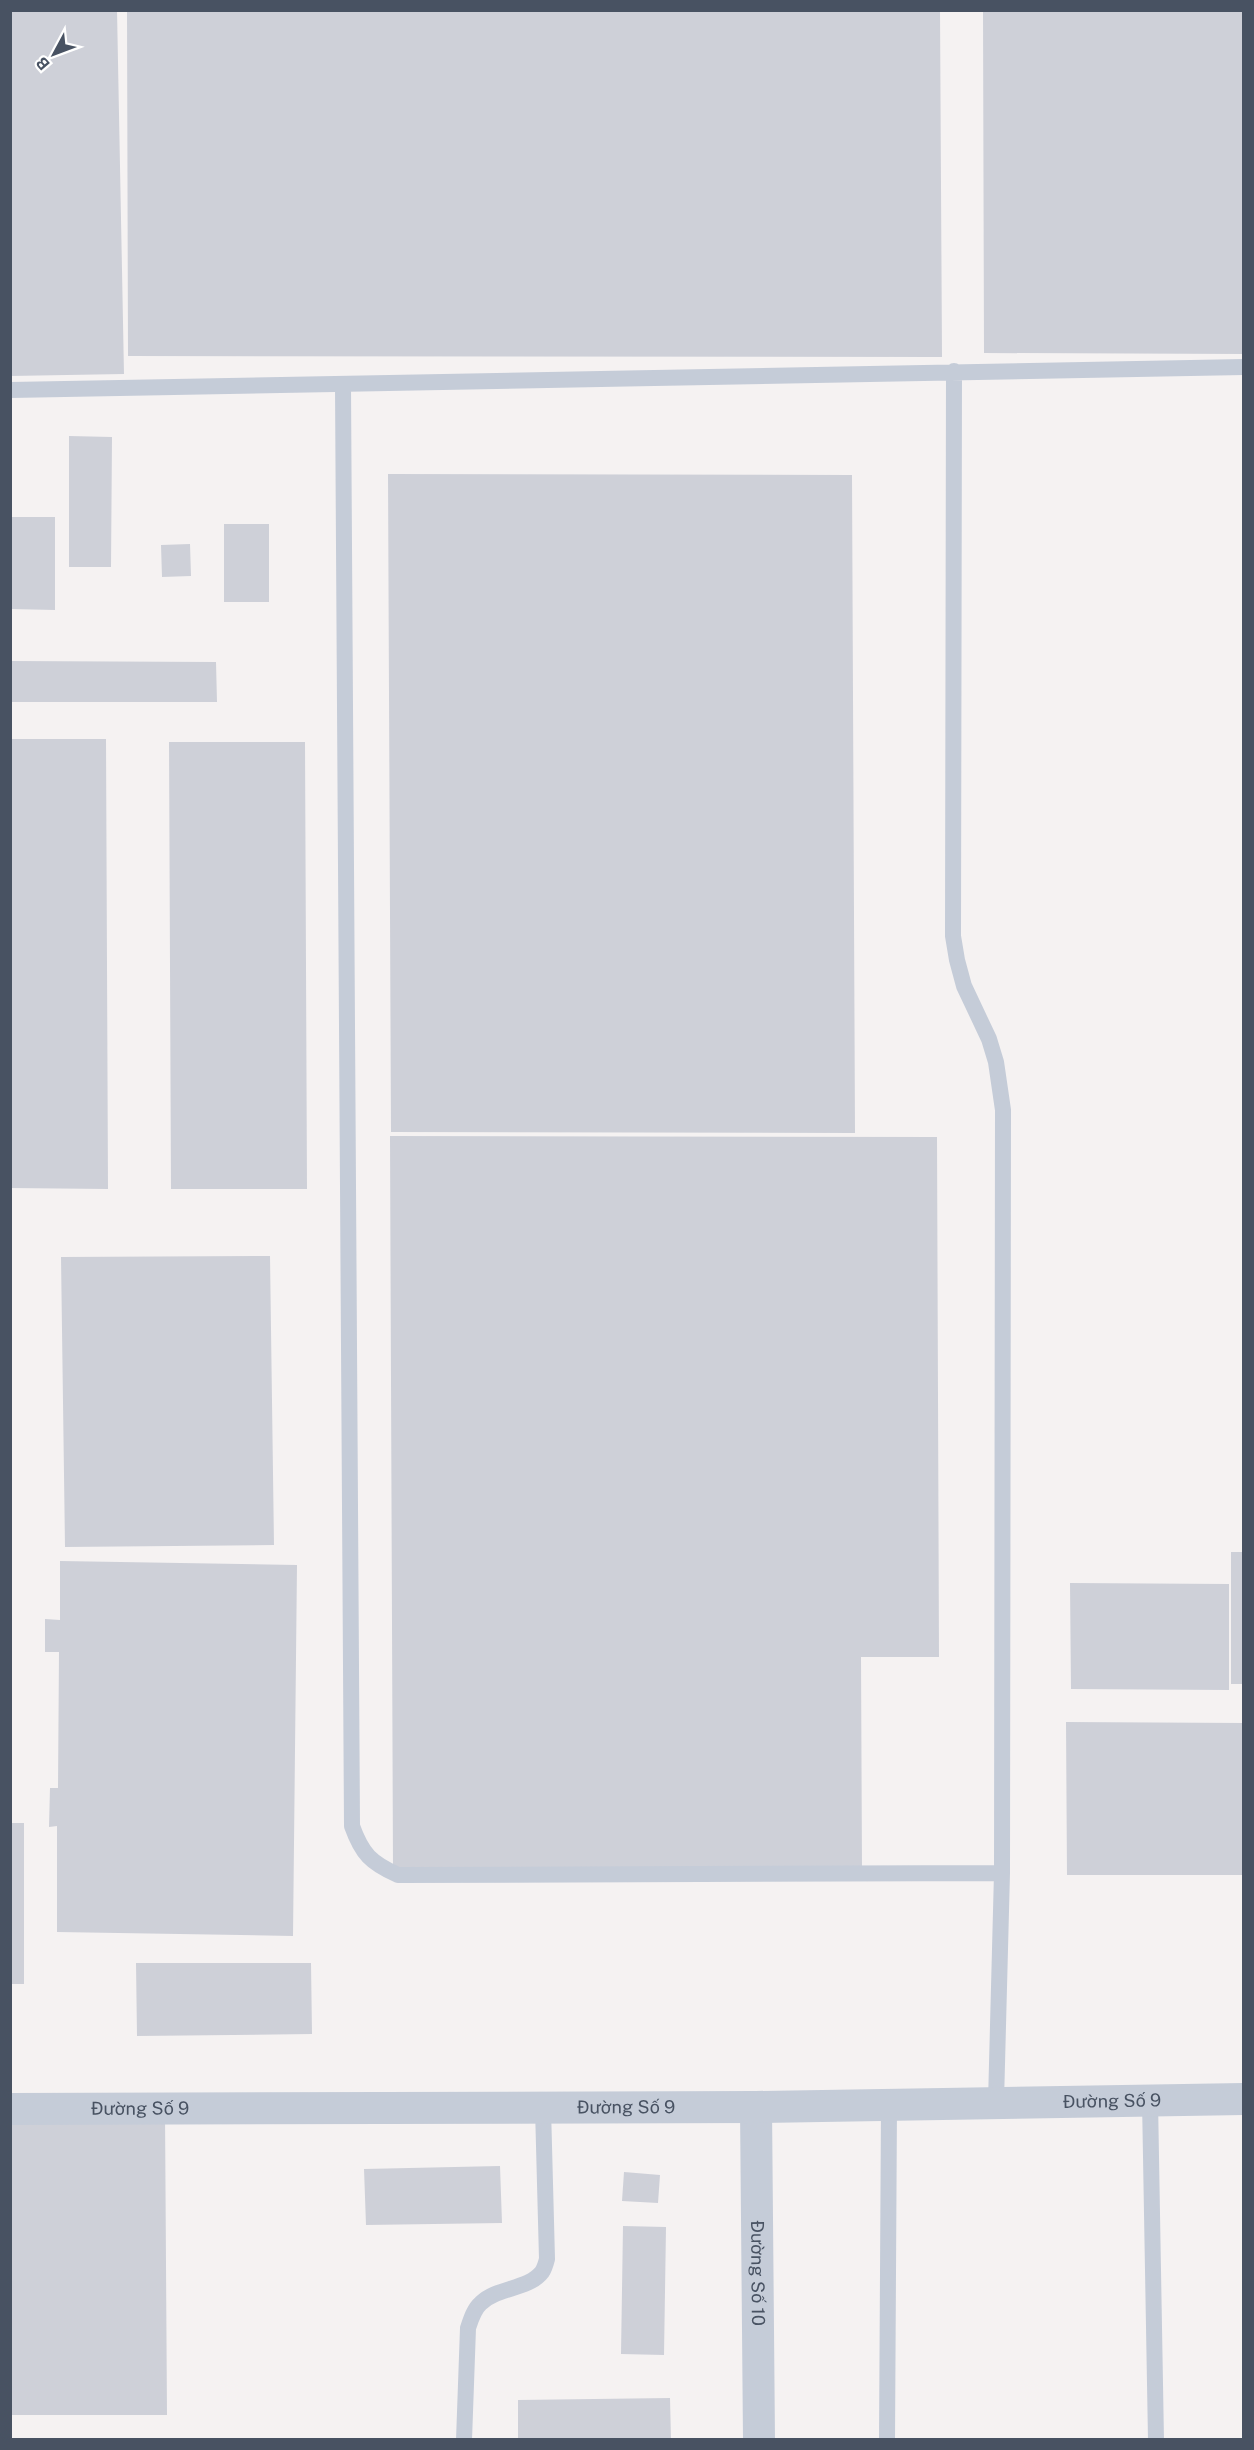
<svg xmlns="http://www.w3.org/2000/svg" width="1254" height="2450" font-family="'Public Sans',sans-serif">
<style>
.building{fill:#ced0d8}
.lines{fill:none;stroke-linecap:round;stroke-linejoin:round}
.lane{stroke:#c5ccd8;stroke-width:16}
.street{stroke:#c5ccd8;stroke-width:32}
.labels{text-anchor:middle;stroke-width:4.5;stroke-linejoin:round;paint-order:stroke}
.street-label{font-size:18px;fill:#485262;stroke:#fff}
</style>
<rect width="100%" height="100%" fill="#f5f2f2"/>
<path class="building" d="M10,10H117L124,374L10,376Z
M127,10H940L942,357L128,356Z
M983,10H1244V354L984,353Z
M69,436L112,437L111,567H69Z
M388,474L852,475L855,1133L391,1132Z
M10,517H55V610L10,609Z
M224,524H269V602H224Z
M190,544L191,576L162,577L161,545Z
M10,661L216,662L217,702H10Z
M10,739H106L108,1189L10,1188Z
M169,742H305L307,1189H171Z
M390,1136L937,1137L939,1657H861L862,1869L393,1868Z
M270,1256L274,1545L65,1547L61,1257Z
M1231,1552H1244V1684H1231Z
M60,1561L297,1565L293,1936L57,1932V1826L49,1827L50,1788H58L59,1652H45V1619L60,1620Z
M1070,1583L1229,1584V1690L1071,1689Z
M1066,1722L1244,1723V1875H1067Z
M10,1823H24V1984H10Z
M136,1963H311L312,2034L137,2036Z
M10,2112H165L167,2415H10Z
M500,2166L502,2223L366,2225L364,2169Z
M624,2172L660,2175L658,2203L622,2201Z
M623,2226L666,2227L664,2355L621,2354Z
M670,2398L671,2440H518V2400Z"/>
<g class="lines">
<path class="lane" d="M954,371L953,936L957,960L964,986L989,1039L996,1062L1003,1110L1002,1873L996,2102
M343,386L352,1826C362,1854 371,1863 398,1875L1002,1873
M10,390C422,385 832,372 1244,367
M1150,2100L1156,2440
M464,2440L468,2328C471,2319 474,2309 481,2303C497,2287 528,2290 542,2272C544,2269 546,2263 547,2259L543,2108
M887,2440L889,2105"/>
<g class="street">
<path id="s1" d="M756,2107L759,2440"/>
<path id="s2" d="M10,2109L756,2107L1244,2099"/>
</g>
</g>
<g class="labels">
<g class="street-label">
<text dy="6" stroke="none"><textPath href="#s2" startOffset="1102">Đường Số 9</textPath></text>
<text dy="6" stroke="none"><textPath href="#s2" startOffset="616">Đường Số 9</textPath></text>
<text dy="6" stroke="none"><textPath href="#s2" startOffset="130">Đường Số 9</textPath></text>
<text dy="6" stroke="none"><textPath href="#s1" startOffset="166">Đường Số 10</textPath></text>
</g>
</g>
<rect width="1254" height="2450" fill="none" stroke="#485262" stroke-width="24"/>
<g transform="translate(54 54) rotate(229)" stroke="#ffffff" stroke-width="4.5" paint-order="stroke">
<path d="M0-4.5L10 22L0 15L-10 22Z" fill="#485262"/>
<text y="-9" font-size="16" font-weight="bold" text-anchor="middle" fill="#485262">B</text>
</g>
</svg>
